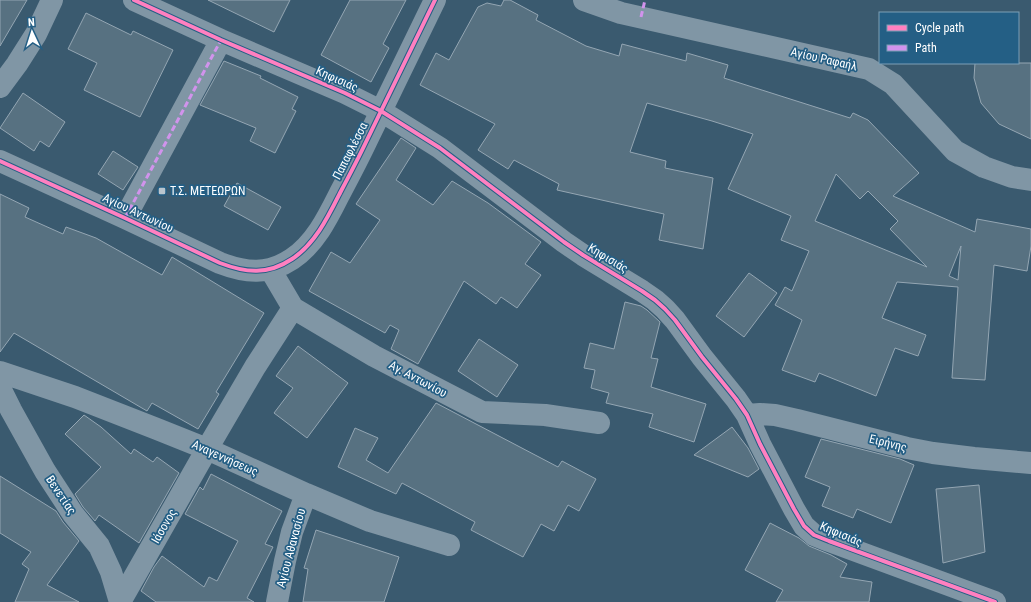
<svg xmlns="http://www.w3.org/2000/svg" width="1031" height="602" font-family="'Roboto Condensed',sans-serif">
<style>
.building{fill:#577181;stroke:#94a6b3;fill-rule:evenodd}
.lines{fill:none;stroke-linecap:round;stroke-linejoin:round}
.minor{stroke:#8096a5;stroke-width:22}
.quiet{stroke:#d193ec;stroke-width:3;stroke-dasharray:6 3;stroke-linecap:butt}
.cycleway-casing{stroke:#245f85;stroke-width:6}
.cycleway{stroke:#ff80c0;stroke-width:4}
.poi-dot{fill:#bac5cd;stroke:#245f85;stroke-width:1.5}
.labels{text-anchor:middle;stroke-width:3.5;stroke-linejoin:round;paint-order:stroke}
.street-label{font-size:12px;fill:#fff;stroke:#245f85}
.poi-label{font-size:12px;fill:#fff;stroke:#245f85;text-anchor:start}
</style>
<rect width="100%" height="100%" fill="#3a5a6f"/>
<path class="building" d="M0,0H27L0,46Z
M208,0H290L274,32Z
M350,0H406L383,44L389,48L371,82L321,55Z
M504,0H510L538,15L536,20L586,46L619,56L622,44L686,61L687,53L728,65L724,78L850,118L853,113L868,120L919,173L893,196L975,232L977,219L1031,229V246L1027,271L994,265L985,380L952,378L958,287L897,282L882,318L926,335L918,356L895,348L876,396L819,373L815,382L782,370L802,320L775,305L785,287L792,291L809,251L781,240L791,216L728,189L753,134L712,121L647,103L630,152L666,161L665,168L713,178L703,249L659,240L664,214L557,190L559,184L514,160L508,169L478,150L495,124L420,85L436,53L449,60L478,7L487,3L501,6ZM836,174L860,199L868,191L898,221L890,229L927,267L815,221ZM961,246L958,280L949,276Z
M86,13L131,35L133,31L173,50L140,117L84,90L97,63L68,49Z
M224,61L261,76L260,78L298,97L292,109L296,111L275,153L250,141L256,128L200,105Z
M975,63H1031V139L999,124L981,103L974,78Z
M23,93L65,122L49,147L40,141L34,151L0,128Z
M401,138L416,148L396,180L433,205L452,181L488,203L541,242L525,264L541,275L517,308L501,297L496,304L464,281L418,364L391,349L399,330L390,325L385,333L309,291L331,252L350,263L380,220L356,204Z
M113,151L138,167L123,190L98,174Z
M237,183L281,207L268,230L224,206Z
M0,194L29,208L25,217L63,234L66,227L96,238L162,275L172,257L264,313L216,392L219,394L198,429L152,403L147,411L14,333L0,352Z
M749,273L777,293L744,337L716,316Z
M625,302L641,306L647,310L660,322L651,358L658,359L651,387L706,404L694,442L649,427L653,414L606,403L609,393L591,388L595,370L584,368L590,343L614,349Z
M479,339L518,365L497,397L458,371Z
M298,346L348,383L307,438L274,413L293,388L276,376Z
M436,403L558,467L562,461L596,479L579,511L568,505L554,531L541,524L523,557L471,530L475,522L402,483L396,494L338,467L355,428L378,438L366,460L388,473Z
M84,415L101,427L131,454L134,449L153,462L157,457L179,473L139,543L99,515L95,521L83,507L75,494L101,467L65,434Z
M732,427L748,448L759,469L748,477L694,455Z
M821,439L900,459L914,465L891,523L857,509L853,518L822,506L830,487L805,477Z
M211,474L282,511L265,544L273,547L247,598L254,602H156L141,591L154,567L162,556L204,587L209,577L217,581L238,541L185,514L200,487L203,490Z
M0,476L56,511L63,522L79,541L47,585L79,602H15L29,569L22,564L31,552L0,533Z
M979,485L985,552L943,563L936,489Z
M770,523L799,538L809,546L831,555L847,564L840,577L872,582L869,602H776L783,590L745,570Z
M316,530L399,557L384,602H303L308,569L304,568Z"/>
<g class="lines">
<path class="minor" d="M134,0L221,40L345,93L381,111L440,148L564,242L583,255L642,291L655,300L665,309L675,320L702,357L736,399L747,415L760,444L794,509L804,526L814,535L829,541L995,602
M584,0L621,13L869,69L893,84L955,151L984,167L1012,177L1031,180
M0,87L17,64L36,34L52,0
M0,161L125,218L220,263C246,273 268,275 292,259C315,244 328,217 340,193C349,176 358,159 366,142C389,95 412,47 435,0
M125,218L221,40
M270,269L293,308L374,356L482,412L545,415L599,423
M0,372L75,397L157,429L207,449L306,494L370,521L449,545
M0,388L11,410L45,471L73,514L99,546L111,572L120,602
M747,415L760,414L775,415L797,420L907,448L933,453L974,458L1031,463
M120,602L207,449L255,367L293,308
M277,602L285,561L292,532L306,494"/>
<path class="quiet" d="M641,17L645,0
M125,218L221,40"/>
<defs>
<path id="cycleway" d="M134,0L221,40L345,93L381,111L440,148L564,242L583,255L642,291L655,300L665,309L675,320L702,357L736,399L747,415L760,444L794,509L804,526L814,535L829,541L995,602
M0,161L125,218L220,263C246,273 268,275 292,259C315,244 328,217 340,193C349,176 358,159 366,142C389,95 412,47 435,0"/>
</defs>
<use href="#cycleway" class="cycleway-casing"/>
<use href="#cycleway" class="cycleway"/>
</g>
<rect class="poi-dot" x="158" y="187" width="8" height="8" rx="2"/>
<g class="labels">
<g class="street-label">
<text transform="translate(824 59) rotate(13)" y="4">Αγίου Ραφαήλ</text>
<text transform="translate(337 79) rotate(24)" y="4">Κηφισιάς</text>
<text transform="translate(350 151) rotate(-63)" y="4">Παπαφλέσσα</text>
<text transform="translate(138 213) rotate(25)" y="4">Αγίου Αντωνίου</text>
<text transform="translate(608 258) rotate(31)" y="4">Κηφισιάς</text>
<text transform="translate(418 379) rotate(28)" y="4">Αγ. Αντωνίου</text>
<text transform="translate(888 443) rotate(14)" y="4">Ειρήνης</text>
<text transform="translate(225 458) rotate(24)" y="4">Αναγεννήσεως</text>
<text transform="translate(61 495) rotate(56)" y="4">Βενετίας</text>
<text transform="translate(164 526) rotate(-60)" y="4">Ιάσονος</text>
<text transform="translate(841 534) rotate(23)" y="4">Κηφισιάς</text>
<text transform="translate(291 548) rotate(-75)" y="4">Αγίου Αθανασίου</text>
</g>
<g class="poi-label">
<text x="170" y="195">Τ.Σ. ΜΕΤΕΩΡΩΝ</text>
</g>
</g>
<rect x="879" y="12" width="140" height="52" fill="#245f85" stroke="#7c9fb6"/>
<rect x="887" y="25" width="20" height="6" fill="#ff80c0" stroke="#7c9fb6"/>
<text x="915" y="32" font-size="12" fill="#ffffff">Cycle path</text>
<rect x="887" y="45" width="20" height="6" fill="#d193ec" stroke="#7c9fb6"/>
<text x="915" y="52" font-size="12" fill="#ffffff">Path</text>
<g transform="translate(32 32) rotate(356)" stroke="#245f85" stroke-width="3" paint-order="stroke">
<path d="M0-3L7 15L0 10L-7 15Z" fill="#ffffff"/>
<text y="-6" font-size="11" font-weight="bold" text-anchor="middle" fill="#ffffff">N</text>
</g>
</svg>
